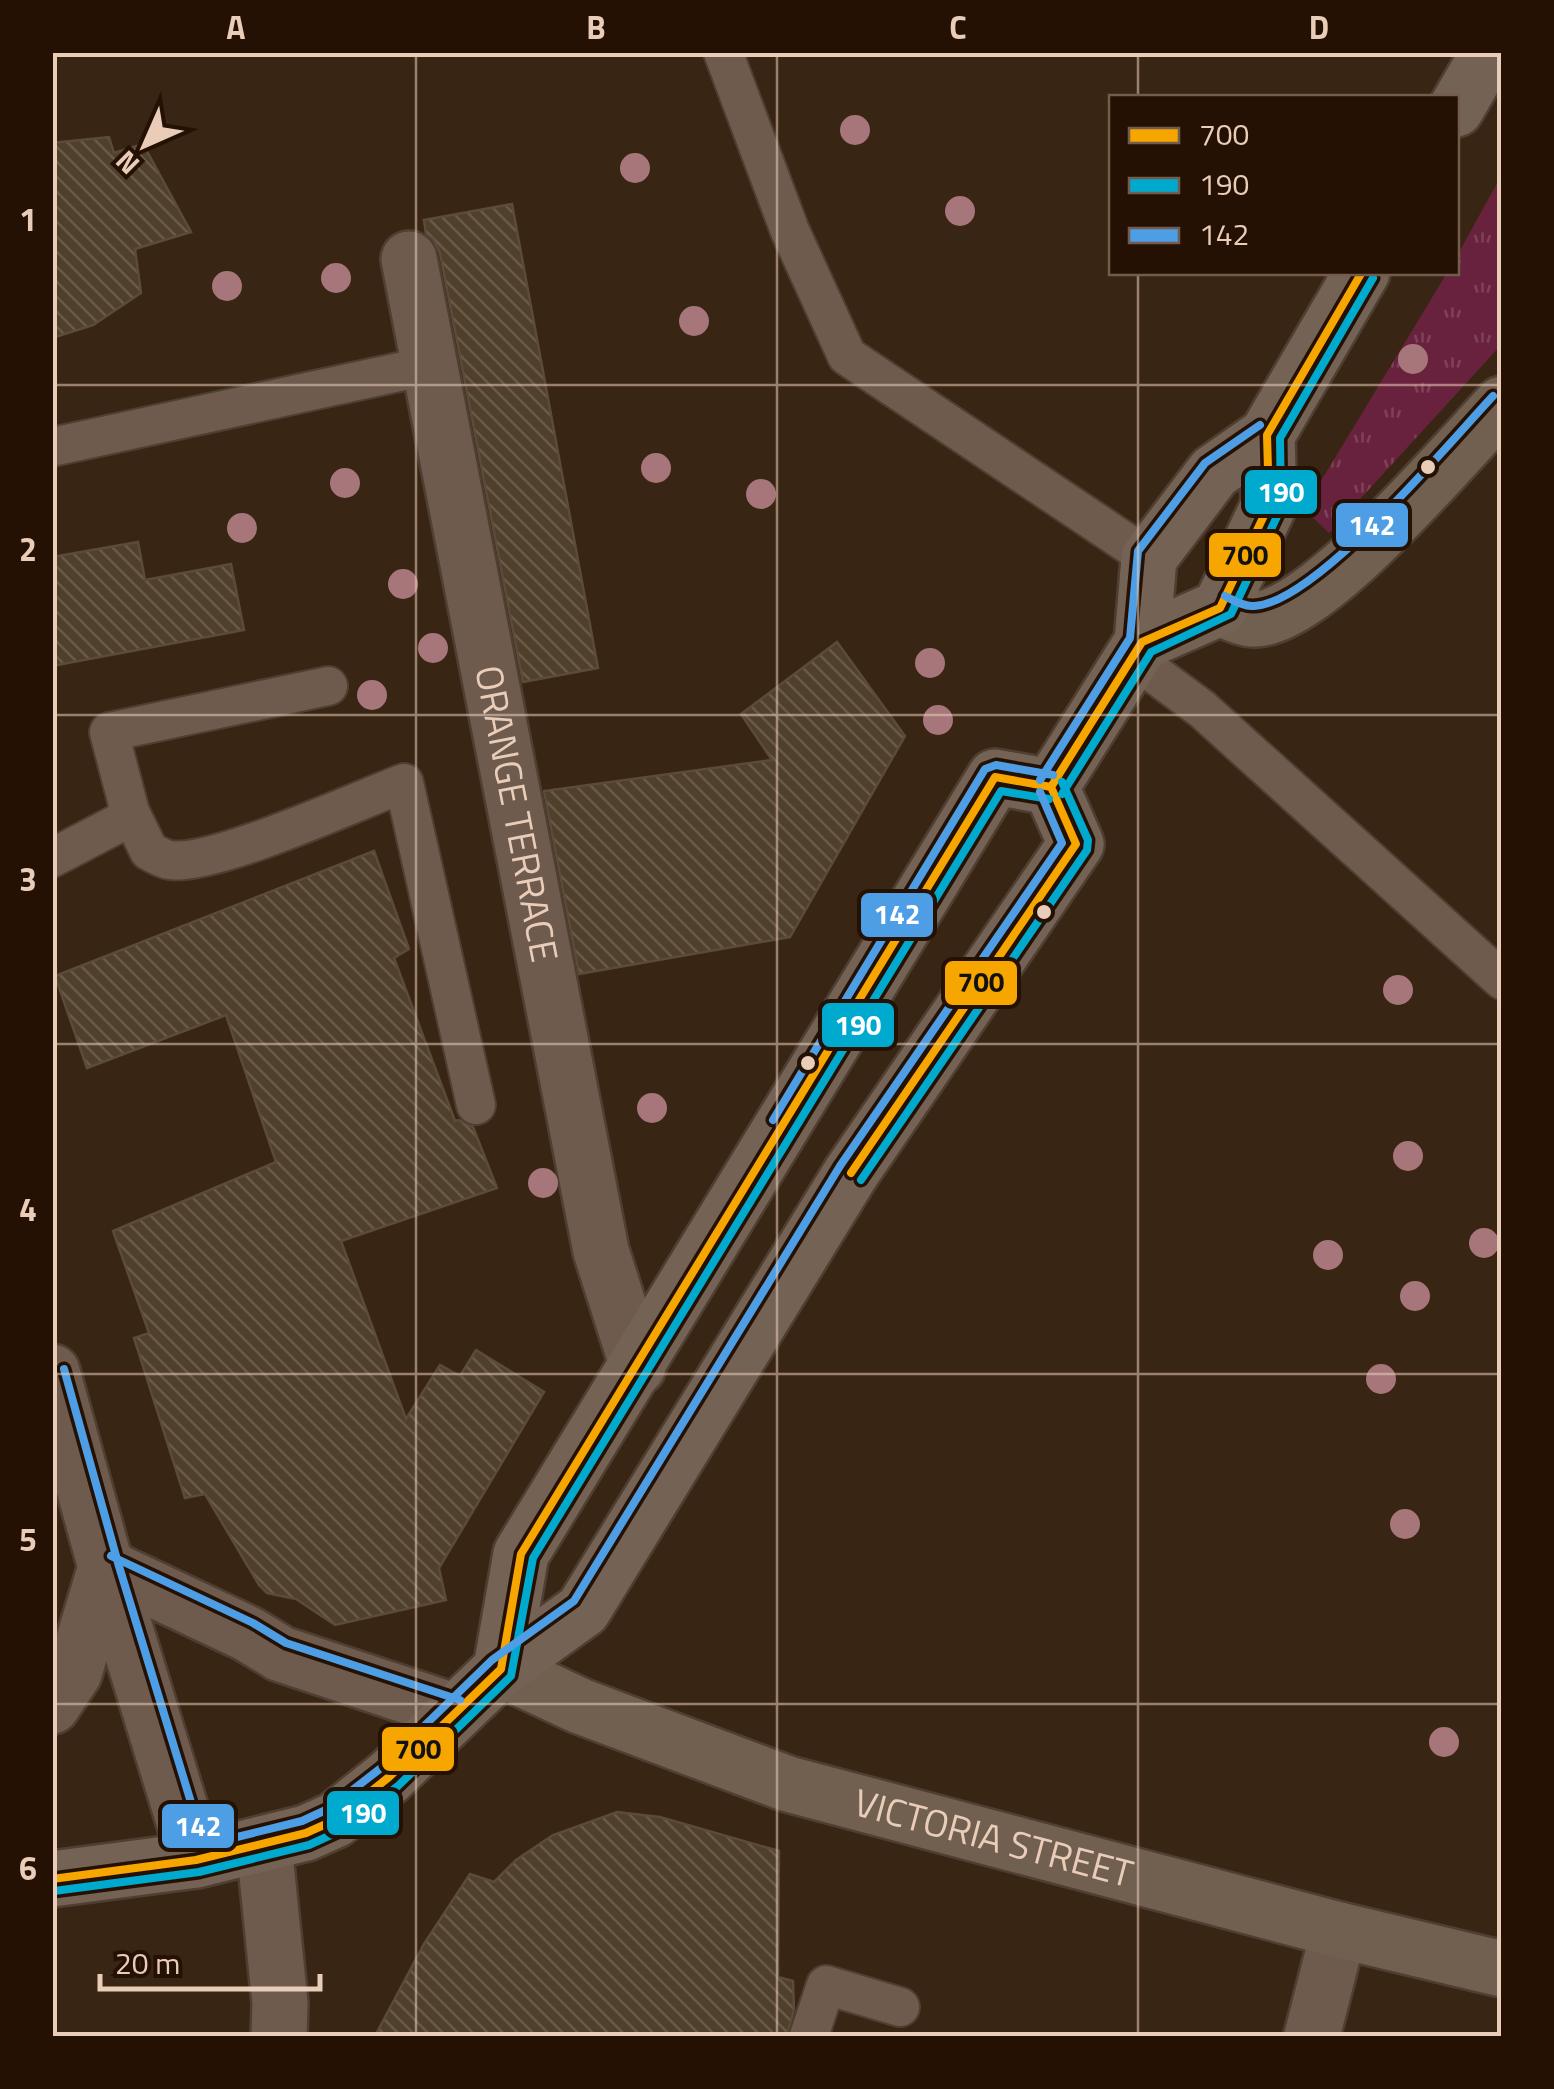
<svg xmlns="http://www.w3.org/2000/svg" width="1554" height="2089" font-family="'Titillium Web',sans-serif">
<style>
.grass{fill:url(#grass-tufts)}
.building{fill:url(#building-back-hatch);stroke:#5b4b38;stroke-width:2.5}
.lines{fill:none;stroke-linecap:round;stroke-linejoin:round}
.lane-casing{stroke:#4f3f32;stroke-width:42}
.street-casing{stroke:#4f3f32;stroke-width:60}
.secondary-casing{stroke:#4f3f32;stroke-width:60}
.primary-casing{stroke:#4f3f32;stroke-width:60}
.lane{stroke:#6e5b4e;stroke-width:38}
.street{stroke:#6e5b4e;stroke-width:55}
.secondary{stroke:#715f50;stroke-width:55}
.primary{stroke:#746254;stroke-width:55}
.bus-1-casing{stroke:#251103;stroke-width:15}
.bus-2-casing{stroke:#251103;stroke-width:15}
.bus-3-casing{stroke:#251103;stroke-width:15}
.bus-1{stroke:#f7a600;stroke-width:8}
.bus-2{stroke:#00a9ce;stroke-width:8}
.bus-3{stroke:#4d9ee5;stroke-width:8}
.tree{fill:#a6767b}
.grid{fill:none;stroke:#eacdb9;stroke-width:2.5;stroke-opacity:0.55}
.bus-dot{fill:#eacdb9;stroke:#251103;stroke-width:4}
.labels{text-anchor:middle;stroke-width:10;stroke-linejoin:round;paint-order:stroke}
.street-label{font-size:38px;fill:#eacdb9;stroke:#251103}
.line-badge{stroke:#251103;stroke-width:4}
.badge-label{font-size:28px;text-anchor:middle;font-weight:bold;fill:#fff}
.pale-badge-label{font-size:28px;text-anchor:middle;font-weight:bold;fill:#111}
.neatline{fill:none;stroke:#eacdb9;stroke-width:4}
.grid-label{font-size:32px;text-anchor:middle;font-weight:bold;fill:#eacdb9}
</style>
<defs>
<pattern id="grass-tufts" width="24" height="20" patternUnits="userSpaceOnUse" patternTransform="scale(2.5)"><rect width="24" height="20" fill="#69223d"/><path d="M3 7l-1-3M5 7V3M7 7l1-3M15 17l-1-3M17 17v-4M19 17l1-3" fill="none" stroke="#7f4157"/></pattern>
<pattern id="building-back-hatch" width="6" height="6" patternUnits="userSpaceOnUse" patternTransform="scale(2.5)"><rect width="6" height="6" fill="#4f3f2b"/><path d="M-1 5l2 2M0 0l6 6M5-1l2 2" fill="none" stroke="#685a48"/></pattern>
</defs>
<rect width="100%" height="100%" fill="#392513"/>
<path class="grass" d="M1501,176V345L1329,533L1304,509L1447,273L1456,272L1457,256Z"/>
<path class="building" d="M109,137L114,153L143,144L191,232L135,249L141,293L93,325L52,338V143Z
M512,204L598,668L523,682L440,253L433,239L426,234L424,220Z
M138,542L145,580L231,564L244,630L52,666V557Z
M837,642L905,736L790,937L579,974L544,791L772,760L741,714Z
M374,851L409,949L394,958L455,1121L459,1120L473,1127L497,1188L341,1241L406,1419L440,1365L460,1376L476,1350L544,1392L439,1568L446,1600L335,1625L296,1599L267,1593L259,1585L205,1494L185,1498L134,1338L149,1333L113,1231L276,1162L226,1015L87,1068L55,976Z
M617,1812L660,1817L779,1851L778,1977L793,1981L794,2009L787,2036H375L424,1944L470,1874L494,1882L516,1860L553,1835Z"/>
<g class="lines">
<defs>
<path id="lane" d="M723,52L790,231L847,356L1149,558
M52,447L413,369
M1133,658L1202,709L1502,980
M130,812L149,851C155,854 163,859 170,860C212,867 357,801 404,783L476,1105
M52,858L119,823L130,812L109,732L328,686
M809,2036L826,1985L900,2007"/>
<g id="street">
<path id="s1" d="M409,259L601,1251L638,1367"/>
<path d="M52,1372L106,1567L196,1860"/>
<path d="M106,1567L248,1634L281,1654L456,1712"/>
<path d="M52,1706L74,1673L106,1567"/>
<path d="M264,1845L280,2003L279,2036"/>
<path d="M1312,2036L1339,1930"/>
</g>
<g id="secondary">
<path d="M1220,608C1230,612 1245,620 1256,619C1318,617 1456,452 1502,404"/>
<path id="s2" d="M501,1669L580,1706L788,1784L1339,1930L1502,1969"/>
</g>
<path id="primary" d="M1456,109L1489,52
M1142,642L1220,608L1269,505L1267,435
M1051,787L1142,642L1149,558L1214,472L1267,435L1362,272
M501,1669L521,1554L995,777L1051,787
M52,1879L196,1860L306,1833L335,1820L389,1777L501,1669L583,1610L851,1173L1076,844L1051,787"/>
</defs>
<use href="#lane" class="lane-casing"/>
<use href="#street" class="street-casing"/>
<use href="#secondary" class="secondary-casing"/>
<use href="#primary" class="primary-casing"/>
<use href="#lane" class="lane"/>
<use href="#street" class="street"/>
<use href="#secondary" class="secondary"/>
<use href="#primary" class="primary"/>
<defs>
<path id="bus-1" d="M1051,787L1142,642L1220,608L1269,505L1267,435L1362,272
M851,1173L1076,844L1051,787
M52,1879L196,1860L306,1833L335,1820L389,1777L501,1669L521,1554L995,777L1051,787"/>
<path id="bus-2" d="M1062,794L1151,652L1231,614L1281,508L1280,438L1373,278
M861,1180L1087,850L1088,840L1062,782
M54,1891L199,1872L309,1845L342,1830L398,1786L511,1676L533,1558L1001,791L1049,799"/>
<path id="bus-3" d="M1225,596C1233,600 1244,607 1254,606C1315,604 1449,443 1493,396
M1040,780L1130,638L1138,551L1205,463L1260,425
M773,1120L985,769L996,765L1053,775
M64,1369L118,1563L204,1845L302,1821L328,1809L381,1768L492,1660L574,1601L840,1166L1062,843L1040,792
M111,1556L253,1623L286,1643L460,1700"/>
</defs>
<use href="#bus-1" class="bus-1-casing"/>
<use href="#bus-2" class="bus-2-casing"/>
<use href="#bus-3" class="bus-3-casing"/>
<use href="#bus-1" class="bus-1"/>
<use href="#bus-2" class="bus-2"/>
<use href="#bus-3" class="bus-3"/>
</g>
<g class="tree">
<circle cx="855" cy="130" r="15"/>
<circle cx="635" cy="168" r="15"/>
<circle cx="960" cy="211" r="15"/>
<circle cx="336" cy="278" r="15"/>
<circle cx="227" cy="286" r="15"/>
<circle cx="694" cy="321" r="15"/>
<circle cx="1413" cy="359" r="15"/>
<circle cx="656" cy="468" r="15"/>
<circle cx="345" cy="483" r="15"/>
<circle cx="761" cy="494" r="15"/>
<circle cx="242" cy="528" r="15"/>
<circle cx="403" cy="584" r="15"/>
<circle cx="433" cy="648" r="15"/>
<circle cx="930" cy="663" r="15"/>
<circle cx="372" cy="695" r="15"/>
<circle cx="938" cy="720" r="15"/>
<circle cx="1398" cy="990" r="15"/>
<circle cx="652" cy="1108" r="15"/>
<circle cx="1408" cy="1156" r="15"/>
<circle cx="543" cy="1183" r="15"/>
<circle cx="1484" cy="1243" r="15"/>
<circle cx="1328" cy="1255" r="15"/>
<circle cx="1415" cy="1296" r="15"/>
<circle cx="1381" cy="1379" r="15"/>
<circle cx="1405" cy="1524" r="15"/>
<circle cx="1444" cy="1742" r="15"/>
</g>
<path class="grid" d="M416,52V2036M777,52V2036M1138,52V98M1138,272V2036M52,385H1502M52,715H1502M52,1044H1502M52,1374H1502M52,1704H1502"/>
<g class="bus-dot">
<circle cx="1428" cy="467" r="9"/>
<circle cx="1044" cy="912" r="9"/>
<circle cx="808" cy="1063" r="9"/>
</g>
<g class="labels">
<g class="street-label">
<text dy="13" stroke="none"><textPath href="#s1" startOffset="565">ORANGE TERRACE</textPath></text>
<text dy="13" stroke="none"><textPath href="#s2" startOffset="522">VICTORIA STREET</textPath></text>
</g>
</g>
<g class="line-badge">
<rect x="1243" y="468" width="76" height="48" rx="10" fill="#00a9ce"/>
<rect x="1334" y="501" width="76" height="48" rx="10" fill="#4d9ee5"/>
<rect x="1207" y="531" width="76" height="48" rx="10" fill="#f7a600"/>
<rect x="859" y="891" width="76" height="48" rx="10" fill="#4d9ee5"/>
<rect x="943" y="959" width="76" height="48" rx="10" fill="#f7a600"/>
<rect x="820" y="1001" width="76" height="48" rx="10" fill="#00a9ce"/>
<rect x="380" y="1725" width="76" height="48" rx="10" fill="#f7a600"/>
<rect x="325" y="1789" width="76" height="48" rx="10" fill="#00a9ce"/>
<rect x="160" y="1802" width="76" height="48" rx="10" fill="#4d9ee5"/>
</g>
<g class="badge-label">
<text x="1281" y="502">190</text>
<text x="1372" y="535">142</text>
<text x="897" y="924">142</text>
<text x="858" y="1035">190</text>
<text x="363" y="1823">190</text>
<text x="198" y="1836">142</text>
</g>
<g class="pale-badge-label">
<text x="1245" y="565">700</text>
<text x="981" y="992">700</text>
<text x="418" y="1759">700</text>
</g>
<rect width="1554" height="2089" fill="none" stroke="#251103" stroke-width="110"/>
<rect x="1109" y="95" width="350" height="180" fill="#251103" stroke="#745c4c" stroke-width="2.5"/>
<rect x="1129" y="128" width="50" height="15" fill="#f7a600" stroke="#745c4c" stroke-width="2.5"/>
<text x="1199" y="145" font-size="30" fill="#eacdb9">700</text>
<rect x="1129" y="178" width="50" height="15" fill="#00a9ce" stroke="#745c4c" stroke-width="2.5"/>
<text x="1199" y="195" font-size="30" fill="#eacdb9">190</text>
<rect x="1129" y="228" width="50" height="15" fill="#4d9ee5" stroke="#745c4c" stroke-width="2.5"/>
<text x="1199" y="245" font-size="30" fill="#eacdb9">142</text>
<g transform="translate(145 145) rotate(225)" stroke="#251103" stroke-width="8" paint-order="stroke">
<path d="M0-8L18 38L0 25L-18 38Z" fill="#eacdb9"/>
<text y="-15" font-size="28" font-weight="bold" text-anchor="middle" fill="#eacdb9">N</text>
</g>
<path d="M100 1974v15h220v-15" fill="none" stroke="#eacdb9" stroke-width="5"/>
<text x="115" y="1974" font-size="30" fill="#eacdb9" stroke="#251103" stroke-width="8" paint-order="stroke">20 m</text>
<rect x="55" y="55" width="1444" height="1979" class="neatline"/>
<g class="grid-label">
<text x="236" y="39">A</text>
<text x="596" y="39">B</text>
<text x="958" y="39">C</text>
<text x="1319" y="39">D</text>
<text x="28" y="231">1</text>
<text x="28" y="561">2</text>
<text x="28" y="891">3</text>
<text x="28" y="1221">4</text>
<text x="28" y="1551">5</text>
<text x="28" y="1880">6</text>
</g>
</svg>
